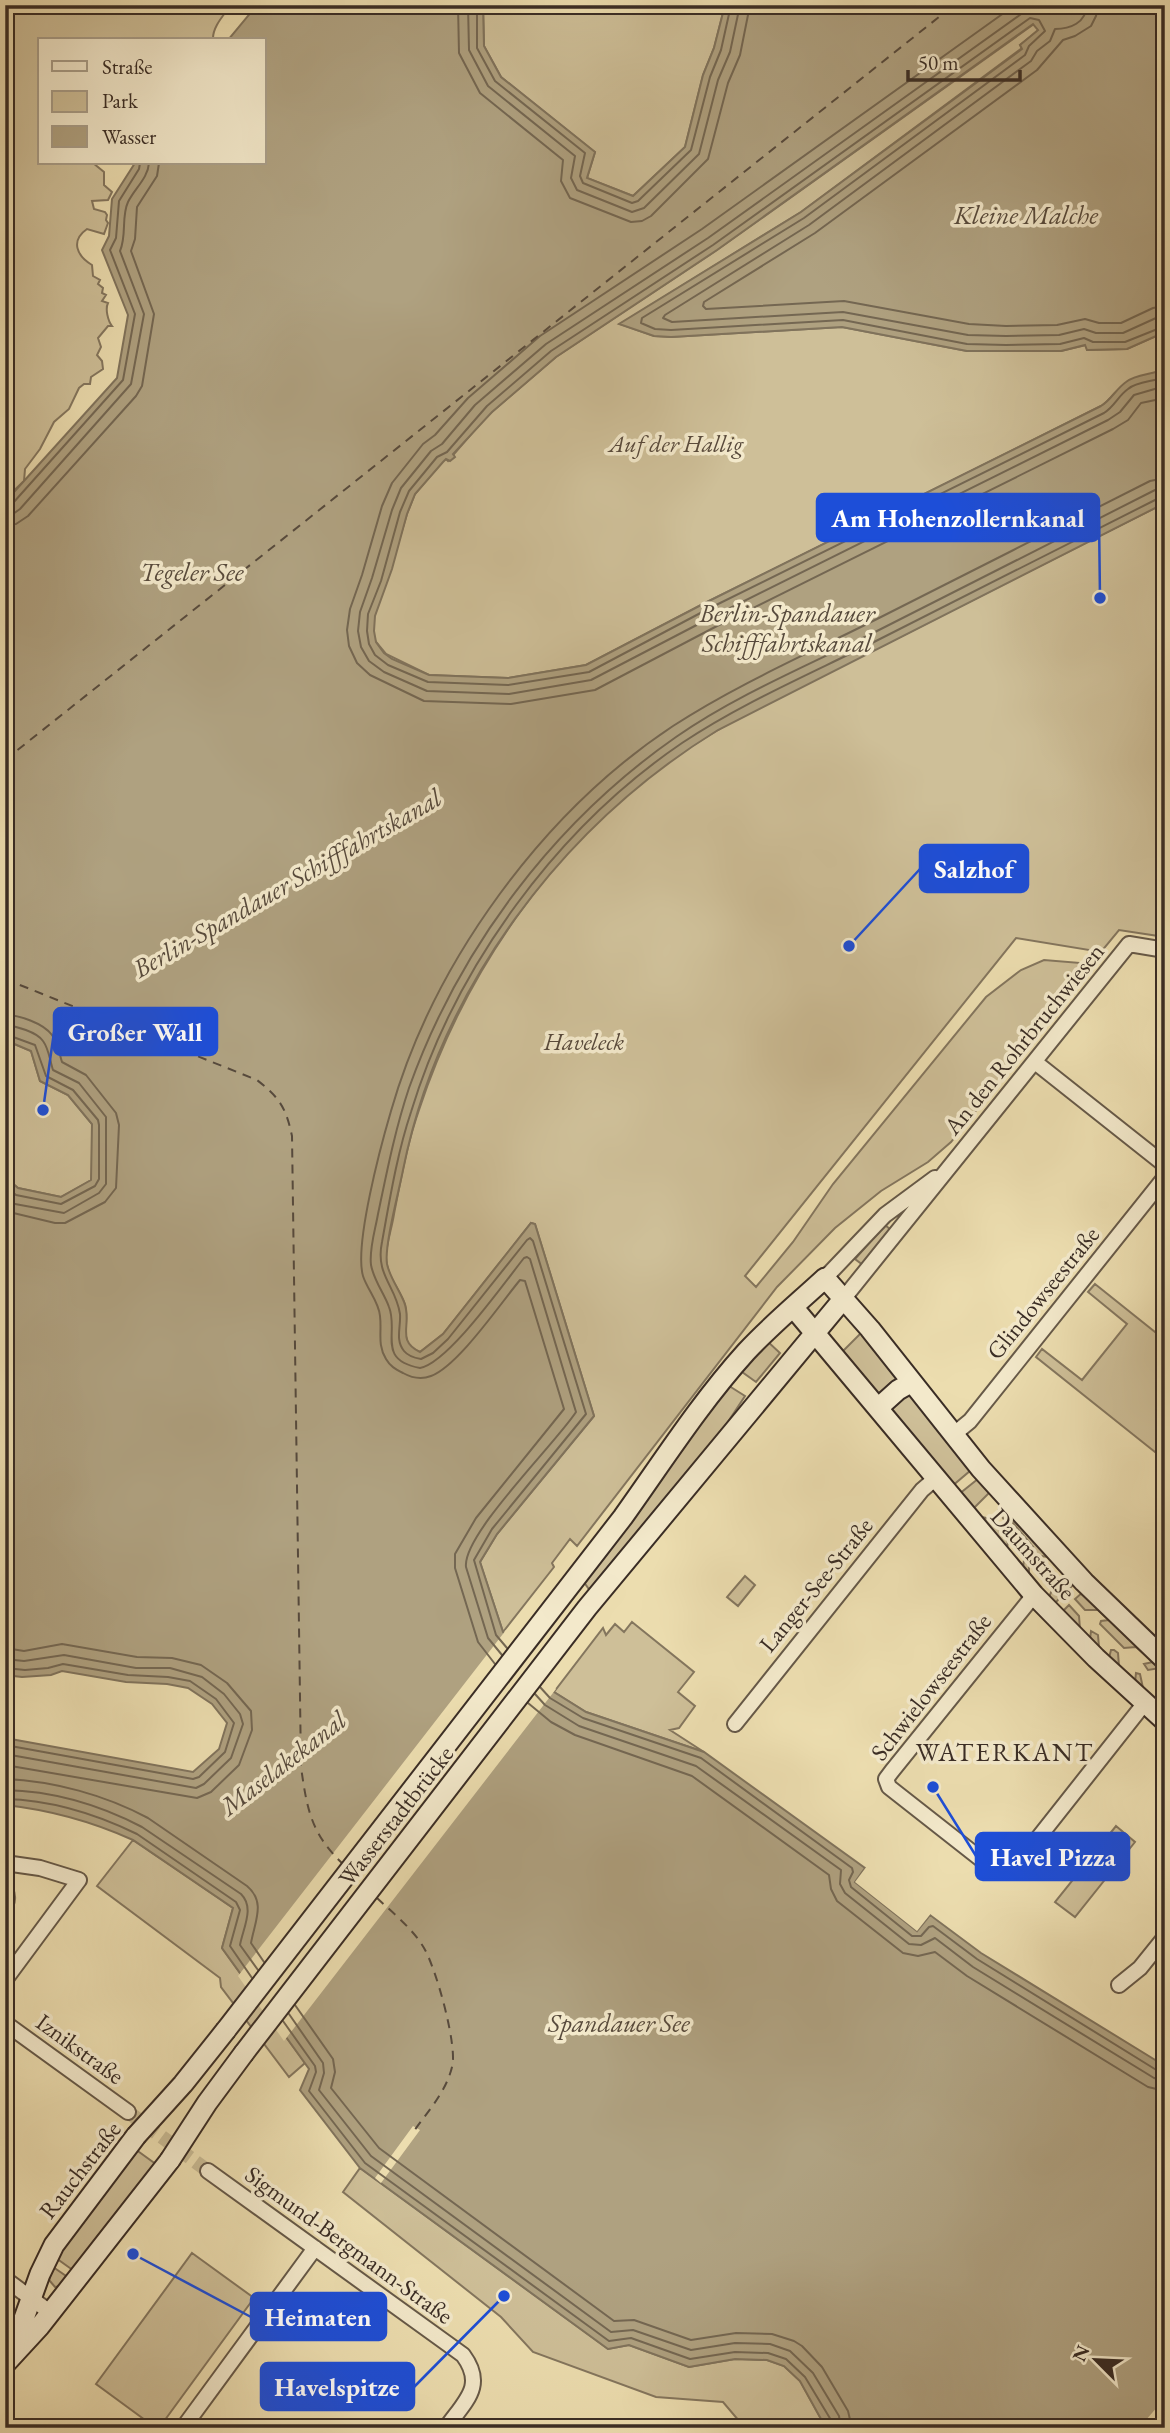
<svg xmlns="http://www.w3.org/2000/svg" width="1170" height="2433" font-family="'EB Garamond',serif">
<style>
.green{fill:#cebf98;stroke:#84765e;stroke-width:2}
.water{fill:#afa180;stroke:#80735c;stroke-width:2}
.pier{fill:#ecddaf}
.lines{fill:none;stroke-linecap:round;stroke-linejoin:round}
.shore{stroke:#746752;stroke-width:2}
.ferry{stroke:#574a3c;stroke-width:2;stroke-dasharray:9 7;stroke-linecap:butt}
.minor-tunnel{stroke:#c8ba93;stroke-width:14;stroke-dasharray:14 7;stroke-linecap:butt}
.minor-casing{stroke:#665948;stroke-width:18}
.secondary-casing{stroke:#3a2d25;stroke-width:23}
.minor{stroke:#f3e9cb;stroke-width:14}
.secondary{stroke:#f3e9cb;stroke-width:19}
.secondary-bridge-casing{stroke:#3a2d25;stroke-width:23;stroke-linecap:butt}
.secondary-bridge{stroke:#f3e9cb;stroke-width:19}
.labels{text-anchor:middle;stroke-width:7;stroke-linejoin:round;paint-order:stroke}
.park-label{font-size:24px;font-style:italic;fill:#584a3c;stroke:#f3e9cb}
.street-label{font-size:24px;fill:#3a2d25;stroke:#f3e9cb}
.water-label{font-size:26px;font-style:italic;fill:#574a3c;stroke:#f3e9cb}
.neighbourhood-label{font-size:26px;letter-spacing:2px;fill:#3a2d25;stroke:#f3e9cb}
.leader{fill:none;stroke:#1d4ed8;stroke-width:2.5}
.callout-dot{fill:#1d4ed8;stroke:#f3e9cb;stroke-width:2.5}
.callout{fill:#1d4ed8;stroke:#1d4ed8;stroke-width:2.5}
.callout-label{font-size:26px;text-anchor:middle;font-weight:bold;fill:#fff}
</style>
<rect width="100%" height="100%" fill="#ecddaf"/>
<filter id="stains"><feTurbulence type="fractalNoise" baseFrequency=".00286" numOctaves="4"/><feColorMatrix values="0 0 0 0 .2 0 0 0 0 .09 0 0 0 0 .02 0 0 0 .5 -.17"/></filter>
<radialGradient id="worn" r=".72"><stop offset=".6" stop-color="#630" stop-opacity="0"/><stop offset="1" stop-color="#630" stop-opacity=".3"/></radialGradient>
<path class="green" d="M5,5H231C224,15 212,27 213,40H40V163H93L104,172V185L112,192L108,200L92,201L94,209L105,212L107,215L106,220L108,223L104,234L87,229C70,241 77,256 92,265L93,276L100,280L98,284L103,288L102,293L106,295L102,301L108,303C105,309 108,321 112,326H108L98,338L101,347L97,355L102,361L103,369L91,377L90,384H84L79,388L69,409L54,422L40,449L25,469L24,481L5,499Z
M483,5H725L714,48L703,75L685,147L633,196L587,178L595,152L501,77L484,46Z
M1034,24L1039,30L1020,45L1022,48L801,212L620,324L654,336L671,337L842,327L967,351H1061L1086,345L1087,350L1127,349L1165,332V369C1149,376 1132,379 1117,391C1111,396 1108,402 1101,406L705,603L586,665L508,678L429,675L386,654L367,631L396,551L407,514L415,494L443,461L446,459L448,461L486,417L556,357L717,250Z
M1165,503V937L1119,930L1101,952L1016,938L745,1276L756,1287L793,1242L833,1184L986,997L1021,970L1044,960L1093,964L951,1142L928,1162L881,1191L835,1228L777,1287L577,1546L570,1539L552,1563L554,1567L503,1632L480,1562L497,1534L594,1416L535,1224L531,1223L443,1334L420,1352C414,1349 409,1348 407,1341C403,1329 409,1316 405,1304C399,1288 386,1275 386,1257C386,1244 392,1228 394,1214C401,1179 407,1144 419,1110C465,969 563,829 689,748C750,708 818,678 884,645C977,598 1071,550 1165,503Z
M5,1040L31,1051L40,1081L68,1095L92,1124V1180L61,1197L18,1188L5,1177Z
M885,1225L891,1230L863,1265L855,1259Z
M1095,1284L1165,1340V1460L1036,1357L1042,1349L1082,1380L1127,1324L1088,1292Z
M862,1332L898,1378L878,1394L841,1353Z
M766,1340L780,1353L756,1382L738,1369Z
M726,1384L745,1396L716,1440L591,1592L581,1578Z
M911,1394L971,1470L951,1487L889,1409L903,1396Z
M979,1478L991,1491L971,1511L958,1495Z
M1001,1505L1075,1583L1067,1591L1059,1582L1061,1579H1068L1048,1557L1035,1555L1031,1552L1033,1547L1009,1518L1005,1521L998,1511Z
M982,1517L990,1519L1008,1538L1007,1551L1023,1568L1024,1560L1029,1561V1575L1049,1597L1053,1588L1061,1597L1053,1605L981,1520Z
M745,1576L755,1585L738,1606L727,1597Z
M1084,1591L1165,1669V1672L1160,1668L1148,1670L1144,1664L1153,1662L1136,1647L1124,1648L1100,1624L1101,1621L1109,1620L1098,1610H1085L1075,1599Z
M1069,1605L1079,1616L1080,1629L1090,1639L1091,1631L1098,1635L1099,1647L1109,1658L1111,1650H1114L1118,1653L1119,1666L1135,1682L1136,1673L1140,1674L1143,1688L1159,1703L1160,1695H1165L1164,1711L1061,1613Z
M632,1622L694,1672L678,1692L695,1706L679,1728L670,1730L704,1752L586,1712L554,1692L603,1628L606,1635L615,1624L624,1632Z
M1116,1826L1135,1842L1075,1917L1055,1902Z
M133,1840L233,1908L222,1948L305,2063L289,2077L221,1987L220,1978L97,1886Z
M5,1879C18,1889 19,1906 5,1916Z
M135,2149L157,2165L74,2271L56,2258Z
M360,2168L608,2349L629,2345L689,2367L735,2359L767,2360L784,2366L800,2381L826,2428H745L723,2402L656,2397L533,2352L501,2317L343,2192Z
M192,2253L254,2298L159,2428H156L96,2384Z
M53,2267L69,2278L62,2286L55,2287L49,2280Z"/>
<path class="water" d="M257,5H483L484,46L501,77L595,152L587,178L633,196L685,147L703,75L714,48L725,5H1063L1056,11L1061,13L1077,5L1083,8L1089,5H1165V332L1127,349L1087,350L1085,345L1061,351H967L842,327L671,337L654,336L619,324L801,212L1022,49L1020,45L1038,30L1033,24L717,250L556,357L492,412L453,454L455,457L450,461L446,459L443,462L415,494L407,514L392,569L375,616L374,631L376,642L384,653L392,659L429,675L508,678L586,665L705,603L1101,406C1111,400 1116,389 1126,382C1136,374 1151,375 1165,369V503L718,730C562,826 439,989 403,1170C399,1191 384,1246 387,1264C390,1278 399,1289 404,1302C413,1324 395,1340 420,1352L443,1334L531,1223L535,1224L594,1416L497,1534L480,1562L503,1632L554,1692L586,1712L704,1752L865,1868L855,1882L917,1931L930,1915L981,1953L1165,2066V2428H826L800,2381L784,2366L767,2360L735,2359L689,2367L629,2345L608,2349L360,2168L300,2090L309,2069L222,1948L233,1908L133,1840C91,1821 51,1810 5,1805V1738L193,1772L219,1749L227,1723L212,1704L188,1688L167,1684L126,1682L62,1671L51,1675L22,1677L5,1675V1177L18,1188L61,1197L91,1180L92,1124L68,1095L40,1081L31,1051L5,1040V502L117,378L128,315L102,250L109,236L112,199L135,163H264V40H228Z"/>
<path class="pier" d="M506,1630L556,1689L284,2041L238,1976Z
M867,1866L868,1870L860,1881L916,1926L928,1912H932L917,1931L855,1882Z
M413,2126L420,2130L381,2183L375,2178Z
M1165,2398V2428H1139Z"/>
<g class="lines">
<path class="shore" d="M458,5L459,53L480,93L563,160L561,181L570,198L631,222L642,221L651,216L708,159L728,83L740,55L750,5
M468,5L469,50L488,86L575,156L571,178L577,190L632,212L644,208L699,154L718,80L730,52L740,5
M477,5V48L495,81L585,153L580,176L583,183L632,203L638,201L691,150L710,77L721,50L731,5
M1015,5L702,229L540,336L468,398L435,435L423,444L392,483L382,506L362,575L350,609L347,630L349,646L357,663L370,675L424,701L511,704L595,690L717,626L1113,429L1128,420L1141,403L1165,398
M1042,5L1040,9L1024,12L708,238L546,344L475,405L442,444L431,451L401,488L392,510L372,578L360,612L358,631L361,647L369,661L384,672L427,691L509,694L591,680L712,617L1108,420L1120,412L1134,395L1165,386
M1087,5C1086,23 1070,29 1055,29L1050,41L1037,51L1031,61L809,225L665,315L663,318L672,322L843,312L968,335L1006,336L1059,335L1084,329L1096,333H1123L1156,318L1165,317
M1098,5L1096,16L1091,26L1075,36L1063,40L1037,70L815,233L704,302L703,306L706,309L844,301L969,324L1006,326L1057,325L1085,319L1099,323H1121L1153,308L1165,306
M1165,326L1125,342H1093L1084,338L1060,344L1006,345L967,344L843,320L671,330L655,329L641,323L642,318L804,218L1025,55L1029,46L1045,31L1039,20L1030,18L713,245L551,351L487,406L447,452L437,457L409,491L400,512L381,581L368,614L367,631L369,644L375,655L388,665L428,682L508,685L589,672L708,609L1104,413C1115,406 1118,396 1128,389C1137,381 1153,382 1165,377
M5,506L13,503L123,380L135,314L110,250L116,238L119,201L139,169L140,163
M5,515L13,514L20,509L131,384L144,314L120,251C127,235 121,217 128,202C135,188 148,178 149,163
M5,525L16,524L28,516L136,396L142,386L154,314L131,251L135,239L137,207L157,176L159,163
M5,1015C19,1015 43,1023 52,1035C58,1042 59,1053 62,1062L86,1075L116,1113L119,1125L116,1188L105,1202L65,1223H55L5,1211
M5,1025C16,1026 37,1032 43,1041C49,1049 50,1061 53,1070L79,1083L106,1117V1184L99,1193L64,1213L15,1204L5,1198
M5,1034L35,1045L46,1076L73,1090L98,1120L99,1125V1179L95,1186L61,1204L16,1195L5,1186
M5,1648L24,1651L62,1644L137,1657L172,1658L201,1665L227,1683L251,1711L252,1730L239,1765L211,1792L197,1798L5,1765
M507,1648L496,1635L474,1560L492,1529L586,1414L533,1241L530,1238L527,1240L448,1339L433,1353L421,1359C415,1358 408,1356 404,1351C395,1340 401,1327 400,1314C396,1286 375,1275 382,1242C390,1198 397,1154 411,1112C455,967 557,828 682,743C742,703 810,674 874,642C969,594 1064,546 1159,498L1165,497
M502,1655L488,1638L466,1567C462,1535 556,1443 576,1412L530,1259L527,1257L524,1258C504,1283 448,1363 420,1368C376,1360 399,1332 389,1307C384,1293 374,1281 371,1265C369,1249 375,1231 378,1214C387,1171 395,1130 409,1088C459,948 554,822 676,737C736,695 811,664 877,631C970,584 1062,537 1155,490L1165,489
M5,1659L24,1661L64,1655L136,1668H170L202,1677L224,1694L240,1714L243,1724L231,1758L204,1784L196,1788L5,1754
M495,1664L478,1642L455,1568V1554L476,1518L564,1409L525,1281L520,1280C500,1304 458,1366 431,1376C421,1380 412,1378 403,1373C395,1369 390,1366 386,1359C377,1344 382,1332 380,1316C379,1302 367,1289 363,1276C354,1245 381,1145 391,1111C434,961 543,812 673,726C736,685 807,654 875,620C967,574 1058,527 1150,481L1165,478
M5,1668L25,1670L48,1668L63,1664L128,1675L168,1677L190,1681L216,1699L234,1723L225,1752L199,1777L193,1779L5,1745
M540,1687L550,1698L583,1718L701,1758L852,1868L853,1872L849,1880L851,1887L912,1936H921L929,1927L933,1926L977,1959L1158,2071L1165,2072
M535,1694L545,1705L579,1726L696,1766L841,1870L840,1884L845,1893L909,1944L921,1945L935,1938L973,1967L1154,2078L1165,2081
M528,1703L551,1722L575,1735L692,1776L829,1875L831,1889L837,1901L903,1953L918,1956L935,1952L967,1976L1148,2087L1165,2091
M5,1779C54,1781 105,1795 148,1818L247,1886C266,1902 255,1921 251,1943L264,1962
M5,1790C53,1791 100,1805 142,1827L241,1894C255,1908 243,1928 240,1945L258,1970
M5,1799C51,1800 96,1814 137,1834L236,1902L240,1910L230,1946L252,1978
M295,2005L333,2059L335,2072L331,2088L379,2148L614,2321L634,2320L691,2340L736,2333L772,2334L794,2341L802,2346L822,2367L848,2411L852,2428
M289,2014L323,2063L324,2073L319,2090L371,2156L611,2332L633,2330L691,2350L735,2343L770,2344L790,2351L813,2373L839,2416L841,2428
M283,2021L315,2066L316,2072L309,2091L365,2163L609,2341L631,2338L690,2359L735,2352L768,2353L786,2359L805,2377L831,2420L833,2428"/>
<path class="ferry" d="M5,760L954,5
M5,979L257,1080C280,1098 286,1108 292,1136L301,1767C307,1809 311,1834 343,1864
M377,1898C393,1913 413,1929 424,1948C436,1968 458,2047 452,2067C446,2092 428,2111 414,2131"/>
<path class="minor-tunnel" d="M128,2112L208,2171"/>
<defs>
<path id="minor" d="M1035,1062L1165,1165
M825,1278L885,1215L935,1178
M844,1298L1129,944L1165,950
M953,1435L970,1421L1165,1177
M1034,1595L892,1771L886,1779L889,1787L996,1871L1006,1872L1016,1866L1144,1704
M735,1724L922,1490L936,1478
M5,1863L40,1868L79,1880L5,1980
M1119,1985L1140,1968L1165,1937
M5,2023L128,2112
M208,2171L463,2355C486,2386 465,2401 446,2428
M5,2279L51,2313
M183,2428L315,2248"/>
<path id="secondary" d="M793,1307L1034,1595L1096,1658L1165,1721
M878,1408L898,1390L912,1382
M226,2030L623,1517C663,1461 700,1403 746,1352C770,1326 799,1302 825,1278L870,1329L981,1469L1084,1582L1165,1660
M244,2053L587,1608L844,1298
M9,2351L22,2324L40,2274L54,2245L136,2136
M5,2364L40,2326L170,2160"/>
</defs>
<use href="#minor" class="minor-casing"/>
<use href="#secondary" class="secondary-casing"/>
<use href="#minor" class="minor"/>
<use href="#secondary" class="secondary"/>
<defs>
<path id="secondary-bridge" d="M136,2136L183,2084L226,2030
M170,2160L207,2103L244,2053"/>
</defs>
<use href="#secondary-bridge" class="secondary-bridge-casing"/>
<use href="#secondary-bridge" class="secondary-bridge"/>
</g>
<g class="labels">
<g class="park-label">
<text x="676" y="452">Auf der Hallig</text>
<text x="584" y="1050">Haveleck</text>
</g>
<g class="street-label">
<text transform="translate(1024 1039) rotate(-51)" y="8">An den Rohrbruchwiesen</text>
<text transform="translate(1043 1293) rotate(-51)" y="8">Glindowseestraße</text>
<text transform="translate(1033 1554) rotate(48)" y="8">Daumstraße</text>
<text transform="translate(816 1585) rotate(-51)" y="8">Langer-See-Straße</text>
<text transform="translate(931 1687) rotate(-52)" y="8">Schwielowseestraße</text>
<text transform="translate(396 1816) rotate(-52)" y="8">Wasserstadtbrücke</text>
<text transform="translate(80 2049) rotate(36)" y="8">Iznikstraße</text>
<text transform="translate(80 2170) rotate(-52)" y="8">Rauchstraße</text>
<text transform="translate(349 2245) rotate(36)" y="8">Sigmund-Bergmann-Straße</text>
</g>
<g class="water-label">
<text x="1026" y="224">Kleine Malche</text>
<text x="192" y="581">Tegeler See</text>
<text x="787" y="622">Berlin-Spandauer<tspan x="787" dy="30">Schifffahrtskanal</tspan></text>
<text transform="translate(287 883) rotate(-30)" y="9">Berlin-Spandauer Schifffahrtskanal</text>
<text transform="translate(283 1763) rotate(-38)" y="9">Maselakekanal</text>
<text x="619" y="2032">Spandauer See</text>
</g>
<g class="neighbourhood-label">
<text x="1005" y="1761">WATERKANT</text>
</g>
</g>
<path class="leader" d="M1100 598L1099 518M849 946L920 869M43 1110L54 1032M933 1787L976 1856M133 2254L251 2317M504 2296L414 2387"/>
<g class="callout-dot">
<circle cx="1100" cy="598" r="7"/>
<circle cx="849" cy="946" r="7"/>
<circle cx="43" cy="1110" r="7"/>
<circle cx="933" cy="1787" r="7"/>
<circle cx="133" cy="2254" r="7"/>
<circle cx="504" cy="2296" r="7"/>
</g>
<g class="callout">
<rect x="817" y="494" width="282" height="47" rx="7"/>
<rect x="920" y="845" width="108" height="47" rx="7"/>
<rect x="54" y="1008" width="163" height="47" rx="7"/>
<rect x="976" y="1833" width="153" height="47" rx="7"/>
<rect x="251" y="2293" width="135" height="47" rx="7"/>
<rect x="261" y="2363" width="153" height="47" rx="7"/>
</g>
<g class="callout-label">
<text x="958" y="527">Am Hohenzollernkanal</text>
<text x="974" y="878">Salzhof</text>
<text x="135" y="1041">Großer Wall</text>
<text x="1053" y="1866">Havel Pizza</text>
<text x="318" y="2326">Heimaten</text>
<text x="337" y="2396">Havelspitze</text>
</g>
<rect width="1170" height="2433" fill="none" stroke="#ecddaf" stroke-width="28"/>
<rect x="7" y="7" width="1156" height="2419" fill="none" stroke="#3a2d25" stroke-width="3.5"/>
<rect x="14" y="14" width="1142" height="2405" fill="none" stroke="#3a2d25" stroke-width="2"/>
<rect x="38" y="38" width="228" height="126" fill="#f3e9cb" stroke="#a99e89" stroke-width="2"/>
<rect x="52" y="61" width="35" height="10" fill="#f3e9cb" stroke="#a99e89" stroke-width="2"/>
<text x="102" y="74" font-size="21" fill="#3a2d25">Straße</text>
<rect x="52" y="91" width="35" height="21" fill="#cebf98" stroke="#a99e89" stroke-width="2"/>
<text x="102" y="108" font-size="21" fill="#3a2d25">Park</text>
<rect x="52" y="126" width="35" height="21" fill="#afa180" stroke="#a99e89" stroke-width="2"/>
<text x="102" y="144" font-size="21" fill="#3a2d25">Wasser</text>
<g transform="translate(1096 2360) rotate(294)" stroke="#f3e9cb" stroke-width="5" paint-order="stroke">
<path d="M0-5L12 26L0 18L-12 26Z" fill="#3a2d25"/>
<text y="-10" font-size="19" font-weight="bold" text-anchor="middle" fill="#3a2d25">N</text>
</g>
<path d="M908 70v10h112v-10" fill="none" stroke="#3a2d25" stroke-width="3.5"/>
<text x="918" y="70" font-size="21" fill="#3a2d25" stroke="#f3e9cb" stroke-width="5" paint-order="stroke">50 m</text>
<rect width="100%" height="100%" filter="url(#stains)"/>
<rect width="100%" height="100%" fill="url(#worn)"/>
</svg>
